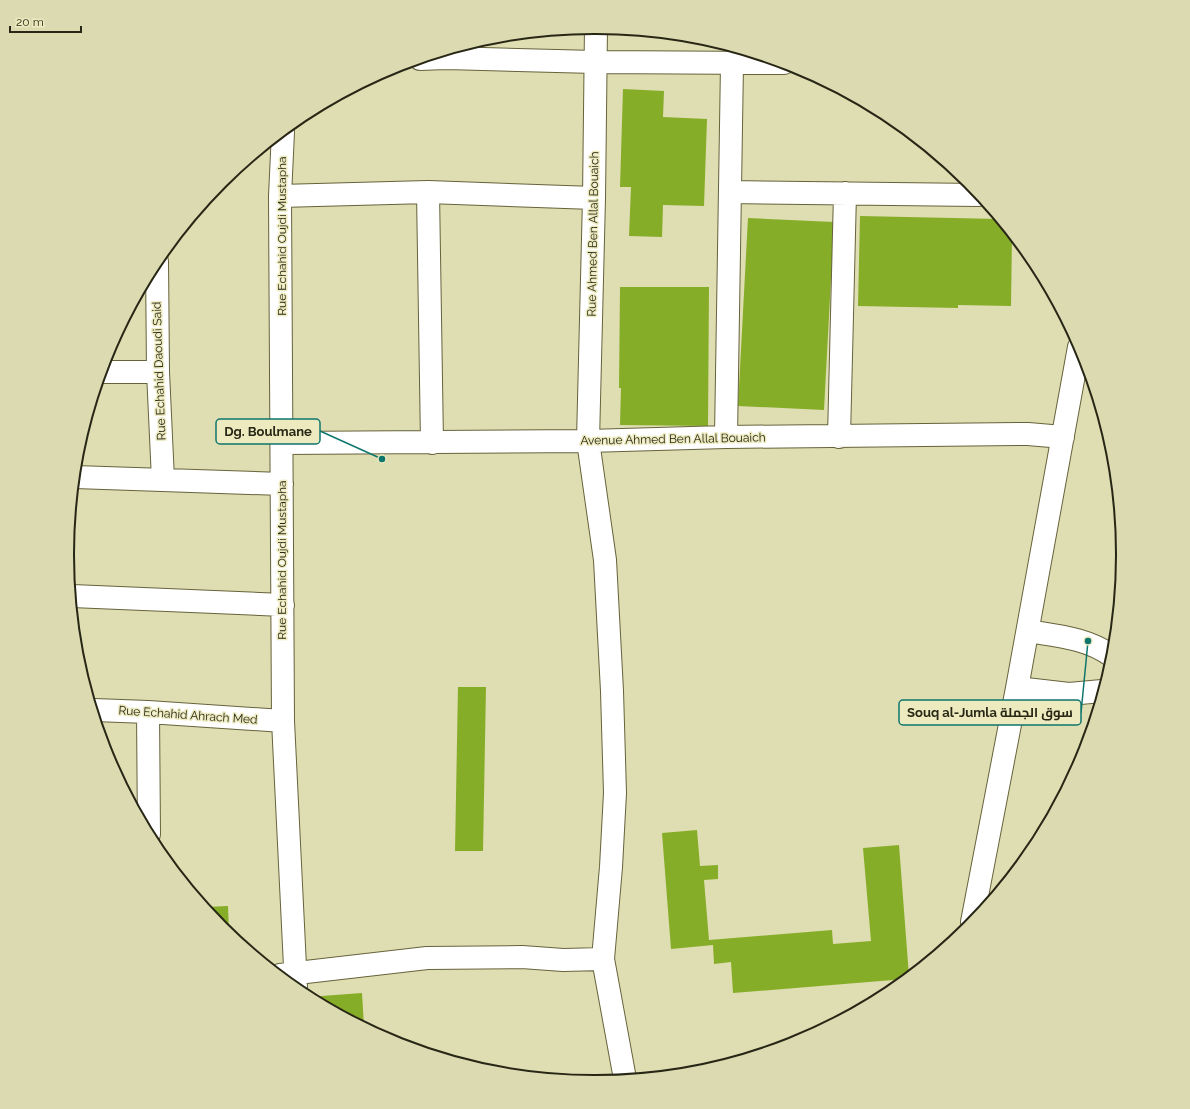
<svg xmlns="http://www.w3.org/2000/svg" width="1190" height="1109" font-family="Raleway,Cairo,sans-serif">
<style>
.building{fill:#86ad27}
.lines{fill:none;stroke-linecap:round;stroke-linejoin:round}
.minor-casing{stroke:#66633c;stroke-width:24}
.minor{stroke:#fff;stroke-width:22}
.labels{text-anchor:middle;stroke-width:3;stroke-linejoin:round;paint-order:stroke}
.street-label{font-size:12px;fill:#282716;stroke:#eceabe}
.rim{fill:none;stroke:#282716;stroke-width:2}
.leader{fill:none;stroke:#0f766e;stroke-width:1.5}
.callout-dot{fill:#0f766e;stroke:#eceabe;stroke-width:1.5}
.callout{fill:#eceabe;stroke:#0f766e;stroke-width:1.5}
.callout-label{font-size:13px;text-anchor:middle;font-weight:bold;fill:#282716}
</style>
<rect width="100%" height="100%" fill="#dfddb2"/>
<path class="building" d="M623,89L664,91L663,117L707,119L704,206L663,205L662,237L629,236L631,187H620Z
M860,216L999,219L1012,236L1011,306L958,305V308L858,306Z
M748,218L834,222L824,410L738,406Z
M620,287H709L708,426L620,425L621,388H619Z
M458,687H486L483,851H455Z
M697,830L700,866L718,865V879L704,880L709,940L832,930L833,944L871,941L863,848L899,845L909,976L905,979L733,993L731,962L714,964L713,945L671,949L662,833Z
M228,906L229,933L222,927L205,907Z
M362,993L364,1026L308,997Z"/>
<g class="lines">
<defs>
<path id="minor" d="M420,59L446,58L595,62L784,63
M283,132L280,196L283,721L296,987
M428,192L432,443
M730,192L979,195
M280,196L428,192L594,198
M157,261L158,372L163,480
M102,372H158
M726,437L732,64
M839,437L845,193
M282,443L588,441L726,437L1028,434L1063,437
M75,477L282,484
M72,596L283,605
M1028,631C1058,636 1087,638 1112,656
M1017,688L1069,694L1102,691
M94,710L148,712L283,721
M148,712L149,834
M972,922L1017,688L1079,347
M603,959L625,1079
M280,975L427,958L522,957L563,960L603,959L611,867L615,793L612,691L605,560L588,441L594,198L596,27"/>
</defs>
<use href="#minor" class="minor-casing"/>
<use href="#minor" class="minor"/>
</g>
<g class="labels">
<g class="street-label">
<text transform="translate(593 234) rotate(-89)" y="4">Rue Ahmed Ben Allal Bouaich</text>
<text transform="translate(282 236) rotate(-90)" y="4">Rue Echahid Oujdi Mustapha</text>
<text transform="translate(159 371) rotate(-92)" y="4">Rue Echahid Daoudi Said</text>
<text transform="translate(673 439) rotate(-1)" y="4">Avenue Ahmed Ben Allal Bouaich</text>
<text transform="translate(282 560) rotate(-90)" y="4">Rue Echahid Oujdi Mustapha</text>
<text transform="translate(188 715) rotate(4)" y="4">Rue Echahid Ahrach Med</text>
</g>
</g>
<path d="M0 0H1190V1109H0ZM594 34H596A520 520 0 0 1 1116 554V555A520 520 0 0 1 596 1075H594A520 520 0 0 1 74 555V554A520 520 0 0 1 594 34Z" fill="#dcdab1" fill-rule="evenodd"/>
<path class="rim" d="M594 34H596A520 520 0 0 1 1116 554V555A520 520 0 0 1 596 1075H594A520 520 0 0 1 74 555V554A520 520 0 0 1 594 34Z"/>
<path class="leader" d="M382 459L320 431M1088 641L1081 713"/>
<g class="callout-dot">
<circle cx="382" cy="459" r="4"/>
<circle cx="1088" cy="641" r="4"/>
</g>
<g class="callout">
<rect x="216" y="419" width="104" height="25" rx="4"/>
<rect x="899" y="700" width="182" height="25" rx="4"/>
</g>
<g class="callout-label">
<text x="268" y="436">Dg. Boulmane</text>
<text x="990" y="717">Souq al-Jumla سوق الجملة</text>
</g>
<path d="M10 26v6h71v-6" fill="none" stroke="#282716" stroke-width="2"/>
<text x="16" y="26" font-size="12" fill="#282716" stroke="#eceabe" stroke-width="3" paint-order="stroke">20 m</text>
</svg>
